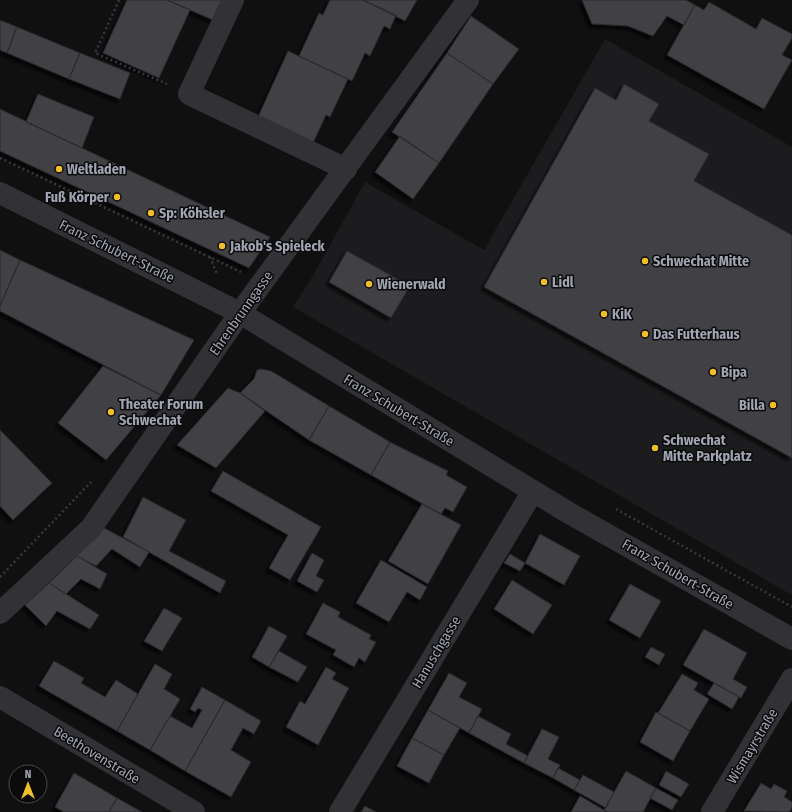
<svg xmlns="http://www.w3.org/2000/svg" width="792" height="812" font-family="'Fira Sans Condensed',sans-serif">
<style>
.built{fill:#1c1c1e}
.building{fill:#3f4044;stroke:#2a2a2d;filter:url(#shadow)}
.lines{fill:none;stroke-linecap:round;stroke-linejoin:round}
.path{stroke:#37383d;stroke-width:2.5;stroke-dasharray:2 3;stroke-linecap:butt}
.minor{stroke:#313136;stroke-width:22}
.poi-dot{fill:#eebe2b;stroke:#0b0b0c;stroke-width:1.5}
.labels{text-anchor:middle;stroke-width:3;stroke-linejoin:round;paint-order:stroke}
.poi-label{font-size:14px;font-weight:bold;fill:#a1a5b2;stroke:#0b0b0c;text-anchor:start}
.street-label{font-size:14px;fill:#a1a5b2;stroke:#0b0b0c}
</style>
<defs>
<filter id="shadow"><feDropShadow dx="-3.5" dy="3.5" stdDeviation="1" flood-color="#0009"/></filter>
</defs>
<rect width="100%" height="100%" fill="#101011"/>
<path class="built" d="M605,39L792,147V595L293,307L314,274L365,182L484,250Z"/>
<path class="building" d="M127,0H167L190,10L159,78L103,53Z
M167,0H222L213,20Z
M330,0H363L396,15L390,29L384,26L370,56L365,53L352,81L299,56L319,13L323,15Z
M363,0H417L405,21Z
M582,0H686L695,5L684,25L667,16L653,36L628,26L592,24Z
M709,2L756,29L762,18L792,34V38L782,55L792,60L764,109L667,55L695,5L704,10Z
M471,16L519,49L493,84L447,53Z
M0,20L17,27L7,53L0,50Z
M17,27L80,53L69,79L7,53Z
M288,51L348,79L330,117L326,115L313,143L258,117Z
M80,53L130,73L120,99L69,79Z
M447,53L493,84L439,163L392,132Z
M624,84L659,104L649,121L709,154L694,181L792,235V458L484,287L595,88L616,100Z
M38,94L94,117L82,148L26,122Z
M0,109L82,148L270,237L249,268L0,151Z
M400,136L439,163L413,199L375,172Z
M0,250L20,260L0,306Z
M347,251L410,286L391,318L329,282Z
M20,260L194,340L161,395L0,311V306Z
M103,366L161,395L106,460L58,423Z
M261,369L271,371L329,406L309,440L240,393L254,379L257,370Z
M228,388L240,393L265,411L216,468L177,445Z
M329,406L390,442L371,475L309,440Z
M0,430L52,483L13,520L0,506Z
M390,442L448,471L446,475L467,487L453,512L445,508L441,514L371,475Z
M223,471L321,527L290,580L269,568L288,535L211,491Z
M143,497L186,520L169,551L226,581L220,593L123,537Z
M422,504L461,525L428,584L388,561Z
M104,528L149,552L140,567L112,549L96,566L77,556Z
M540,534L580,556L564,585L525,563Z
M312,553L324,560L316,576L324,580L317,592L297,581Z
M510,554L525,563L520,571L504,563Z
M77,556L107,574L100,589L81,579L66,594L49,583Z
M381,560L427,587L420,600L407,592L389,622L356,603Z
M512,580L552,605L533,634L494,609Z
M49,583L99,615L90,629L57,611L46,626L25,605Z
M630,584L661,601L640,638L609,620Z
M323,603L340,612L338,617L371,635L369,639L376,642L365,662L359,658L354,667L333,655L336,650L306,634Z
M164,608L182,618L162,651L144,641Z
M269,626L287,636L269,667L252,657Z
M704,629L747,653L733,679L747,687L741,698L683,665Z
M651,647L665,654L659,665L645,657Z
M279,651L307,667L298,682L269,667Z
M54,661L84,678L81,683L105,697L116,680L138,694L117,731L39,686Z
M155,664L172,674L164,689L180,699L150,750L117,731Z
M326,667L336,673L332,679L349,688L318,745L286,727L300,701L305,704Z
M449,673L467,683L459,697L482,709L469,733L428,710Z
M682,674L698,683L694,690L709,699L690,731L658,713Z
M714,683L739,697L732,709L707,694Z
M202,687L225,700L185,771L150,750L170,716L192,728L202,710L198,708L195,712L190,709Z
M225,700L261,721L254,734L243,728L231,750L251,762L231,797L185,771Z
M428,710L460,728L444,755L412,738Z
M656,712L690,731L673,761L640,742Z
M478,716L511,734L506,744L528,756L524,763L469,733Z
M542,729L559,737L548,759L560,765L553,778L524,763Z
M412,738L444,755L429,783L397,766Z
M558,768L580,780L574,790L553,778Z
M626,771L656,788L643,812H608L604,810Z
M666,771L689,784L681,797L659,785Z
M74,773L117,798L109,812H64L55,807Z
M583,775L614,792L606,808L574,790Z
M761,783L771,789L774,784L787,791L784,797L792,802V808L789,812L744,811Z
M656,788L678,800L672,810L650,798Z
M580,796L604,810L608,812H571Z
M117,798L142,812H109Z
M365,806L376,812H361Z"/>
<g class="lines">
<path class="path" d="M119,0L95,53L167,84
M0,158L241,272
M210,257L217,274
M616,509L792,607
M0,577L91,482"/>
<path class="minor" d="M233,0L189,94L346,169
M0,193L240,313L569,513L792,639
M0,613L91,528L240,313L468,0
M0,697L194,812
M340,812L533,491
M712,812L792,679"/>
</g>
<g class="poi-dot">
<circle cx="59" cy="169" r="4"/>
<circle cx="117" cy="197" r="4"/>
<circle cx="151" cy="213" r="4"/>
<circle cx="222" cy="246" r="4"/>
<circle cx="645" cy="261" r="4"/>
<circle cx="544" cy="282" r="4"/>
<circle cx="369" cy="284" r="4"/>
<circle cx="604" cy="314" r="4"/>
<circle cx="645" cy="334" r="4"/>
<circle cx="713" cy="372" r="4"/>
<circle cx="773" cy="405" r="4"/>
<circle cx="111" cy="412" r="4"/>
<circle cx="655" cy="448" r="4"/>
</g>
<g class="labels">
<g class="poi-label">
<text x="67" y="174">Weltladen</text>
<text x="109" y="202" text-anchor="end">Fuß Körper</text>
<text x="159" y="218">Sp: Köhsler</text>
<text x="230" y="251">Jakob's Spieleck</text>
<text x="653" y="266">Schwechat Mitte</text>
<text x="552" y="287">Lidl</text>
<text x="377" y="289">Wienerwald</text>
<text x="612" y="319">KiK</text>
<text x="653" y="339">Das Futterhaus</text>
<text x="721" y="377">Bipa</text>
<text x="119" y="409">Theater Forum<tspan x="119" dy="16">Schwechat</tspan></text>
<text x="765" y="410" text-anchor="end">Billa</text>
<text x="663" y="445">Schwechat<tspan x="663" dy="16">Mitte Parkplatz</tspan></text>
</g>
<g class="street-label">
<text transform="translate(117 251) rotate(26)" y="5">Franz Schubert-Straße</text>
<text transform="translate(241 313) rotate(-55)" y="5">Ehrenbrunngasse</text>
<text transform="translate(399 410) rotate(31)" y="5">Franz Schubert-Straße</text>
<text transform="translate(678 574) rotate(30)" y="5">Franz Schubert-Straße</text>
<text transform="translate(436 652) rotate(-59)" y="5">Hanuschgasse</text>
<text transform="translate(752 746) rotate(-59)" y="5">Wismayrstraße</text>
<text transform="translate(97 755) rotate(31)" y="5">Beethovenstraße</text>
</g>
</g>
<g transform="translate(28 784)"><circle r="19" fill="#0b0b0c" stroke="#47494e"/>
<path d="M0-3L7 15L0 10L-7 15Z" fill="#eebe2b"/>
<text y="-6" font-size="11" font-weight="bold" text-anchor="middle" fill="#a1a5b2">N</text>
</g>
</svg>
